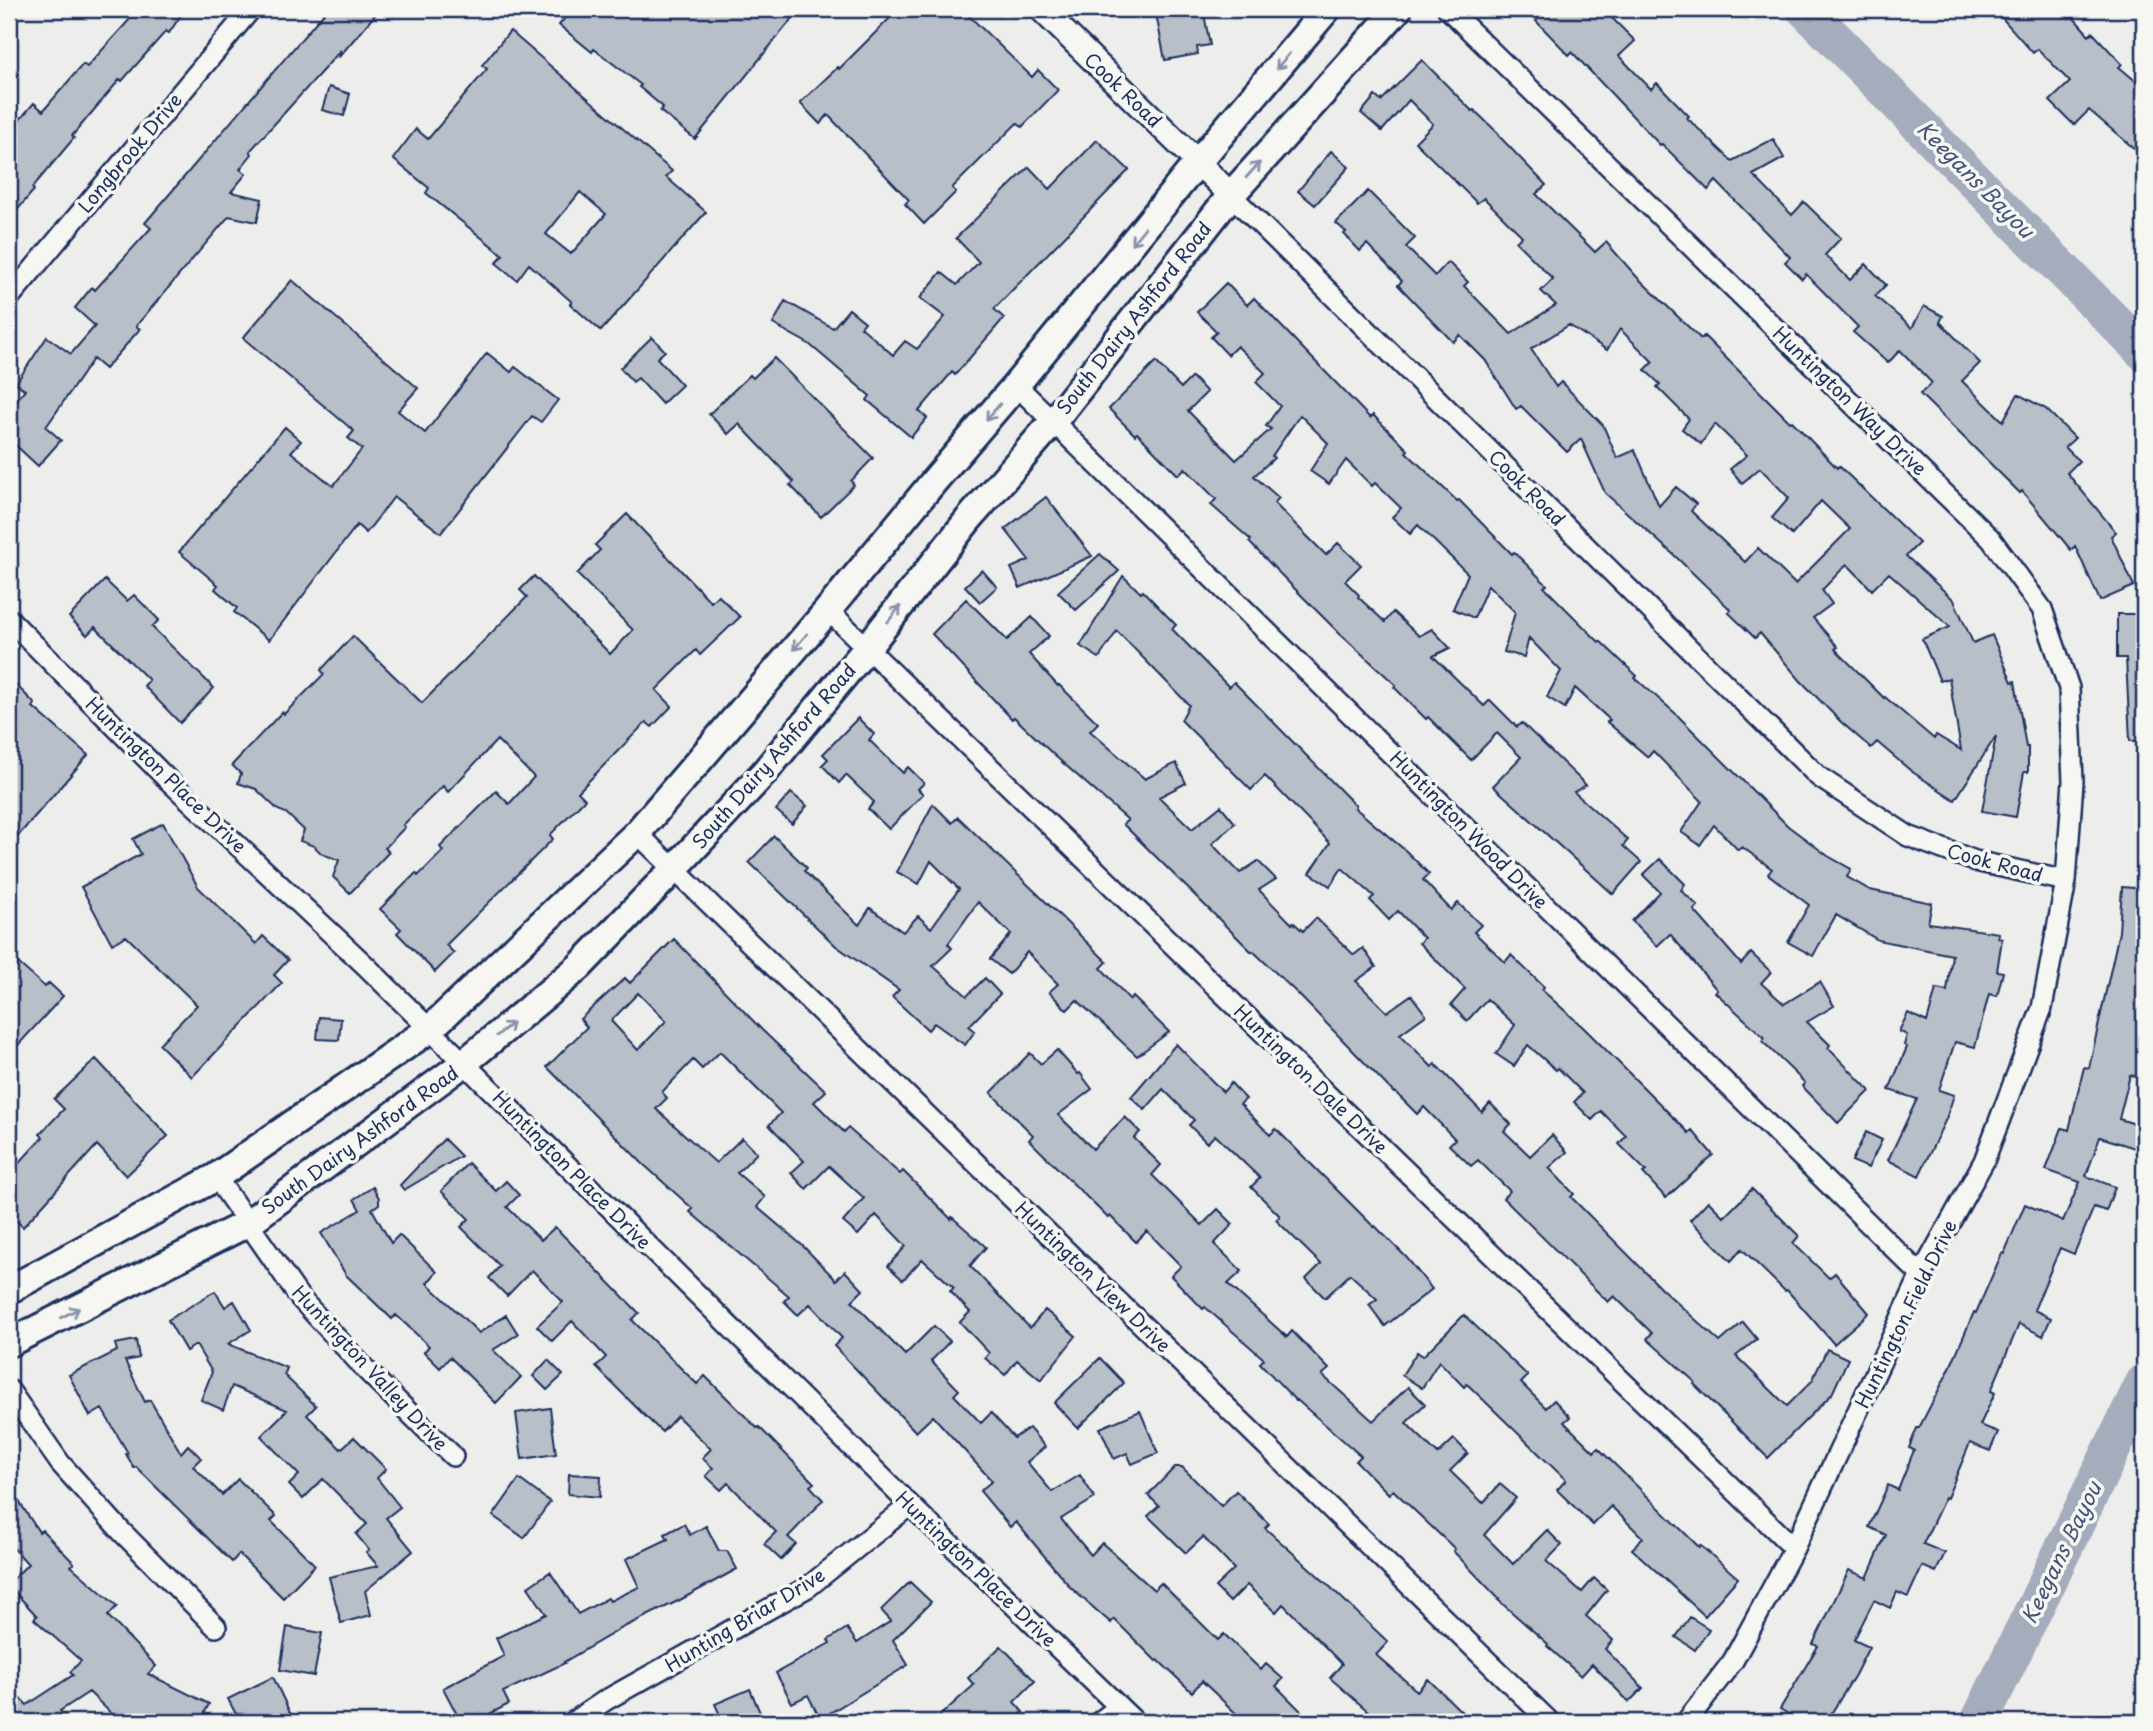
<svg xmlns="http://www.w3.org/2000/svg" width="2153" height="1731" font-family="'Playpen Sans',sans-serif">
<style>
.lines{fill:none;stroke-linecap:round;stroke-linejoin:round}
.river{stroke:#a5acbc;stroke-width:38}
.building{fill:#b9bfc8;stroke:#1b2f5e;stroke-width:2;fill-rule:evenodd}
.minor-casing{stroke:#1b2f5e;stroke-width:24}
.tertiary-casing{stroke:#1b2f5e;stroke-width:28}
.secondary-casing{stroke:#1b2f5e;stroke-width:32}
.minor{stroke:#f6f6f2;stroke-width:19}
.tertiary{stroke:#f6f6f2;stroke-width:23}
.secondary{stroke:#f6f6f2;stroke-width:26}
.oneway{stroke:#8892a8}
.labels{text-anchor:middle;stroke-width:7;stroke-linejoin:round;paint-order:stroke}
.street-label{font-size:19px;fill:#1b2f5e;stroke:#f6f6f2}
.water-label{font-size:21px;font-style:italic;fill:#44547a;stroke:#f6f6f2}
</style>
<rect width="100%" height="100%" fill="#edeeec"/>
<filter id="ink" filterUnits="userSpaceOnUse"><feTurbulence type="fractalNoise" baseFrequency=".0143" numOctaves="2"/><feDisplacementMap in="SourceGraphic" scale="14" xChannelSelector="R" yChannelSelector="G"/><feConvolveMatrix kernelMatrix="1 2 1 2 8 2 1 2 1" color-interpolation-filters="sRGB"/></filter>
<g filter="url(#ink)">
<g class="lines">
<path class="river" d="M1805,9L2144,352
M1979,1722L2144,1383"/>
</g>
<path class="building" d="M139,9H185L169,33L166,31L122,81L120,79L72,136L74,138L32,188L34,190L9,220V132L34,103L43,111L83,64L87,67Z
M327,9H380L338,58L341,50L250,151L252,154L240,169L246,174L231,192L262,199L257,222L229,216L136,326L140,329L105,369L93,359L46,427L61,440L38,466L9,439V409L25,390L16,383L47,337L71,354L95,326L75,308L92,287L95,290L151,228L145,223Z
M572,9H800L695,139L660,111L663,107L639,87L641,85L594,49L592,52L559,25Z
M899,9H962L1032,77L1038,70L1058,90L1022,127L1017,123L952,188L956,192L924,224L905,204L909,200L828,115L820,124L800,103L838,67L839,69Z
M1155,9H1203L1210,45L1197,47L1198,54L1165,60Z
M1548,9H1603L1635,41L1619,56L1651,89L1657,83L1689,116L1687,118L1732,161L1773,139L1784,158L1753,175L1792,215L1804,202L1841,238L1825,255L1850,280L1866,264L1886,285L1875,296L1912,328L1924,306L1943,316L1940,322L1980,363L1962,381L2003,421L2018,394L2046,409L2075,438L2065,447L2079,461L2067,473L2116,532L2111,536L2134,586L2100,601L2075,546L2071,550L2022,491L2020,493L1920,394L1932,383L1900,350L1888,363L1853,332L1858,327L1806,274L1802,279L1785,262L1790,257L1716,181L1708,190L1662,144L1660,145L1572,52L1569,55L1536,21Z
M1994,9H2066L2089,35L2092,32L2122,64L2119,67L2144,88V157L2089,110L2074,125L2050,101L2070,82L2038,49L2033,53Z
M510,31L672,171L666,177L706,212L601,331L570,304L572,302L529,264L517,280L496,263L503,255L426,193L429,188L393,159L416,129L428,139L487,69L482,65ZM580,192L606,214L571,254L546,234Z
M1422,60L1472,111L1474,110L1499,134L1498,135L1546,185L1536,194L1595,252L1606,242L1636,276L1701,339L1704,336L1790,422L1792,421L1837,468L1839,466L1919,543L1906,556L1954,600L1973,643L1992,635L2012,682L2015,681L2026,747H2028V772H2024L2016,817L1982,811L1996,736L1955,800L1911,771L1877,742L1871,748L1841,722L1800,680L1760,633L1755,638L1728,612L1731,610L1674,555L1605,493L1581,439L1567,452L1521,406L1516,409L1485,360L1460,335L1453,342L1398,285L1402,281L1367,244L1360,251L1344,234L1346,232L1336,223L1368,191L1415,238L1406,247L1435,276L1448,262L1468,282L1464,286L1511,334L1556,305L1541,291L1553,279L1516,242L1522,236L1484,198L1477,203L1415,142L1433,124L1409,100L1382,131L1361,113L1375,96L1381,101ZM1569,325L1607,350L1620,329L1653,362L1645,370L1660,384L1657,387L1689,419L1682,429L1701,444L1715,424L1747,455L1730,469L1742,483L1760,468L1789,498L1772,518L1792,535L1821,501L1850,529L1795,584L1758,548L1745,562L1691,511L1696,504L1676,487L1659,506L1635,450L1617,458L1603,425L1561,382L1556,387L1531,349ZM1847,564L1872,590L1889,573L1950,627L1922,639L1940,681L1949,678L1961,750L1936,735L1934,739L1885,697L1884,698L1835,649L1838,647L1813,618L1832,604L1822,590Z
M329,87L350,94L344,116L322,110Z
M1097,140L1129,170L994,309L1004,318L955,375L952,372L919,411L927,418L911,437L867,400L870,396L809,344L773,324L785,301L833,328L849,309L865,322L861,327L893,355L905,341L917,349L945,317L920,298L941,272L957,285L979,262L956,238L1029,167L1050,189Z
M1331,151L1349,167L1315,205L1298,191Z
M292,280L418,388L398,411L425,433L487,353L511,372L515,367L558,400L541,422L532,416L441,533L394,497L366,533L357,525L269,640L234,612L237,608L215,589L218,585L179,552L285,427L301,441L291,452L333,486L362,449L348,438L354,431L243,338Z
M1226,283L1247,305L1254,298L1370,418L1373,415L1408,450L1406,452L1457,501L1459,500L1512,554L1514,552L1547,585L1544,587L1599,642L1600,641L1637,676L1635,678L1675,713L1788,826L1828,856L1851,869L1847,877L1870,890L1932,903L1928,923L1999,933L1998,938L2002,939L1997,971L2003,972L1997,996L1989,994L1975,1047L1955,1042L1939,1090L1954,1095L1946,1119L1919,1176L1888,1160L1917,1099L1889,1090L1907,1047L1904,1045L1907,1035L1899,1031L1908,1013L1927,1022L1936,989L1947,991L1952,955L1878,940L1836,915L1813,956L1788,942L1809,905L1768,874L1772,869L1742,847L1738,850L1714,825L1700,845L1681,832L1702,801L1653,751L1648,757L1607,722L1610,720L1575,688L1565,708L1547,697L1561,671L1529,638L1524,657L1504,652L1515,612L1488,585L1474,618L1453,609L1468,574L1418,525L1410,534L1392,517L1401,508L1375,483L1372,486L1346,460L1329,484L1310,471L1328,443L1300,415L1272,456L1274,458L1254,476L1279,498L1274,503L1326,555L1338,543L1361,565L1345,581L1359,595L1358,597L1385,622L1393,612L1419,636L1432,629L1450,648L1433,656L1484,706L1490,700L1517,727L1522,723L1586,785L1574,792L1628,840L1623,846L1641,862L1613,894L1493,786L1521,757L1497,733L1471,760L1428,717L1426,719L1394,687L1396,685L1340,634L1294,588L1249,542L1251,540L1211,505L1216,499L1185,468L1178,475L1137,433L1135,435L1109,409L1156,362L1181,388L1192,377L1207,392L1188,411L1236,460L1271,429L1266,426L1280,406L1256,382L1265,373L1237,346L1228,355L1211,337L1217,332L1197,312Z
M652,337L665,351L657,358L682,385L662,404L638,378L633,382L620,368Z
M774,358L873,458L851,481L854,485L821,517L790,485L794,482L739,424L728,434L709,414L750,375L753,378Z
M1046,497L1092,556L1020,588L1011,568L1029,560L1005,529Z
M627,514L711,602L718,595L740,617L700,655L696,650L656,690L672,706L652,727L646,722L578,792L585,799L550,835L553,839L446,945L454,953L435,972L397,933L401,929L380,909L416,873L418,876L443,851L440,847L496,791L509,804L534,777L497,740L448,792L443,786L403,825L405,827L385,848L389,852L350,893L333,877L339,860L322,854L314,846L300,841L304,830L286,813L278,810L256,789L238,783L241,774L232,765L282,712L284,714L324,674L321,670L353,636L422,703L527,597L520,590L534,576L610,654L633,630L577,574L600,550L595,545Z
M1100,554L1119,571L1076,610L1058,592Z
M982,570L997,587L980,602L965,586Z
M1123,576L1141,593L1143,591L1176,625L1172,629L1229,687L1234,682L1356,806L1355,808L1406,851L1429,874L1423,880L1451,910L1458,903L1481,925L1474,932L1505,962L1511,955L1544,987L1542,990L1584,1028L1689,1133L1692,1130L1713,1155L1666,1198L1643,1173L1646,1171L1619,1144L1626,1136L1601,1111L1592,1120L1574,1102L1583,1093L1558,1068L1556,1070L1528,1045L1514,1066L1496,1054L1515,1025L1487,999L1467,1021L1451,1005L1465,989L1419,943L1424,938L1398,911L1389,920L1370,900L1374,896L1342,868L1330,886L1310,873L1330,843L1265,776L1251,790L1181,720L1189,705L1117,631L1099,658L1080,646Z
M105,580L127,601L134,595L159,620L152,627L214,688L180,723L144,686L149,680L95,627L87,635L69,617Z
M966,599L1007,640L1032,617L1049,636L1029,654L1058,686L1059,685L1098,723L1090,731L1145,779L1176,763L1186,783L1159,797L1192,829L1221,806L1235,823L1212,844L1240,873L1258,861L1276,879L1259,890L1292,924L1293,922L1303,931L1316,918L1354,955L1363,948L1376,967L1356,981L1387,1012L1411,995L1426,1015L1400,1034L1432,1067L1435,1064L1482,1112L1490,1103L1511,1124L1504,1131L1530,1156L1552,1135L1567,1152L1549,1168L1574,1194L1571,1197L1662,1289L1720,1342L1743,1322L1757,1339L1736,1356L1787,1406L1812,1381L1827,1349L1848,1359L1832,1394L1768,1458L1694,1384L1695,1382L1647,1339L1652,1333L1614,1296L1608,1302L1503,1198L1510,1191L1478,1160L1471,1166L1449,1145L1455,1139L1424,1107L1417,1114L1395,1092L1394,1093L1298,994L1253,951L1252,952L1123,824L1128,820L1055,756L1014,717L1012,719L932,634Z
M2117,614H2144V741H2130L2126,658H2117Z
M9,678L35,704L33,707L88,755L18,836L9,828Z
M858,718L874,734L869,740L903,773L908,767L924,783L918,789L923,794L889,829L868,809L874,802L846,775L839,783L822,765L828,759L823,754Z
M791,793L807,806L792,824L776,810Z
M933,804L952,823L958,817L1050,906L1107,962L1101,968L1130,1000L1133,997L1169,1032L1137,1056L1077,1000L1067,1010L1049,992L1058,984L1027,952L1009,974L990,959L1011,934L978,902L948,944L952,948L933,966L967,996L985,978L1000,994L969,1026L975,1031L965,1045L934,1023L928,1030L892,997L899,990L836,946L749,862L774,836L807,868L804,871L859,925L870,908L903,932L918,916L931,928L959,889L931,861L919,884L897,872Z
M163,823L198,887L256,944L263,936L288,960L274,975L282,983L192,1077L159,1044L197,1005L126,936L112,944L81,887L141,854L133,839Z
M1660,859L1685,884L1681,890L1698,906L1694,910L1741,964L1751,953L1771,972L1761,983L1784,1004L1820,982L1834,1006L1807,1022L1830,1045L1828,1048L1870,1091L1838,1123L1802,1086L1805,1083L1762,1041L1765,1038L1715,992L1717,990L1670,934L1657,946L1632,921L1660,892L1643,875Z
M2122,887L2144,889V1078L2130,1075L2119,1119L2142,1126L2135,1148L2100,1137L2086,1176L2115,1187L2106,1211L2094,1207L2074,1254L2060,1248L2034,1310L2051,1318L2043,1336L2019,1324L1991,1391L1995,1393L1980,1425L1998,1432L1990,1451L1970,1443L1947,1498L1945,1497L1923,1544L1945,1553L1936,1572L1922,1566L1908,1597L1897,1592L1890,1608L1874,1600L1854,1640L1869,1647L1855,1675L1826,1722H1802L1780,1709L1818,1646L1813,1644L1849,1570L1867,1578L1886,1535L1869,1527L1888,1485L1898,1490L1914,1450L1909,1448L1917,1428H1919L1949,1370L1974,1312L1976,1313L2002,1253L2004,1254L2025,1204L2063,1221L2080,1182L2046,1170L2062,1128L2069,1130L2084,1067L2089,1068L2119,932Z
M674,939L762,1030L826,1091L814,1102L844,1132L848,1128L900,1174L903,1171L951,1219L952,1217L986,1247L970,1266L1030,1328L1045,1310L1076,1336L1041,1380L1017,1360L1005,1375L985,1358L989,1353L960,1322L970,1312L950,1291L954,1288L922,1259L903,1280L888,1266L906,1246L876,1215L858,1235L843,1222L864,1198L829,1166L806,1189L791,1173L804,1161L769,1125L781,1113L720,1052L702,1069L693,1060L662,1092L667,1098L656,1109L716,1163L742,1138L757,1153L737,1173L765,1197L757,1207L803,1246L836,1280L845,1271L863,1290L852,1301L905,1355L934,1326L950,1341L931,1361L959,1390L954,1395L981,1423L991,1413L1014,1438L1029,1428L1045,1447L1027,1462L1052,1492L1080,1475L1095,1498L1061,1519L1091,1555L1102,1543L1154,1590L1161,1583L1218,1640L1224,1634L1261,1670L1266,1664L1283,1679L1276,1686L1312,1722H1245L1202,1681L1192,1692L1158,1660L1156,1661L1114,1619L1111,1623L1071,1588L1016,1522L1010,1527L980,1491L992,1481L933,1416L916,1432L834,1346L842,1338L810,1304L798,1315L784,1301L789,1296L690,1212L693,1209L642,1163L547,1067L587,1027L580,1019L625,978L630,983ZM638,993L666,1021L638,1050L611,1021Z
M9,955L45,987L49,983L63,996L9,1055Z
M319,1017L341,1019L339,1040L317,1039Z
M1176,1044L1223,1092L1231,1083L1246,1099L1240,1104L1270,1135L1276,1129L1374,1227L1375,1226L1407,1258L1432,1289L1385,1326L1369,1305L1377,1299L1350,1274L1325,1298L1306,1279L1321,1264L1276,1220L1280,1216L1251,1187L1260,1178L1215,1135L1207,1143L1189,1125L1194,1120L1163,1089L1145,1110L1131,1097Z
M1057,1050L1078,1074L1080,1073L1092,1089L1058,1115L1093,1149L1125,1117L1140,1132L1134,1138L1161,1165L1152,1175L1202,1225L1218,1209L1233,1224L1214,1244L1242,1271L1228,1284L1287,1337L1292,1331L1329,1369L1322,1375L1373,1421L1408,1387L1425,1404L1406,1423L1438,1454L1454,1439L1468,1453L1450,1471L1483,1503L1500,1484L1516,1498L1484,1535L1513,1564L1547,1530L1562,1545L1546,1561L1582,1592L1594,1578L1607,1590L1586,1616L1613,1640L1605,1649L1643,1688L1629,1702L1592,1664L1581,1676L1547,1646L1548,1644L1498,1600L1499,1599L1453,1551L1455,1549L1393,1490L1389,1494L1356,1461L1361,1456L1297,1400L1296,1401L1260,1363L1264,1359L1205,1307L1203,1309L1171,1276L1181,1266L1147,1231L1136,1242L1110,1216L1108,1218L1029,1140L1033,1135L991,1093L1030,1053L1041,1064Z
M96,1059L168,1136L126,1176L97,1145L23,1227L9,1214V1174L43,1137L40,1134L64,1109L54,1099Z
M1866,1132L1882,1140L1868,1168L1852,1161Z
M444,1139L461,1156L404,1190L400,1185Z
M468,1163L496,1191L506,1181L519,1195L507,1207L541,1240L555,1227L639,1313L632,1320L697,1384L705,1376L757,1428L759,1427L814,1483L810,1486L823,1500L816,1506L817,1507L788,1537L796,1544L781,1560L764,1544L776,1532L728,1483L721,1490L706,1476L713,1468L702,1458L711,1449L677,1416L662,1432L646,1417L596,1367L606,1357L572,1321L552,1341L537,1326L563,1302L532,1270L507,1296L489,1278L500,1266L461,1227L469,1219L441,1191Z
M373,1187L379,1198V1204L372,1209L391,1243L399,1235L437,1272L427,1283L479,1333L506,1315L518,1334L493,1350L521,1377L496,1403L450,1357L440,1368L424,1352L429,1346L396,1315L392,1319L346,1275L321,1233L360,1210L354,1199Z
M1752,1189L1799,1236L1793,1243L1829,1278L1835,1273L1869,1313L1834,1344L1787,1290L1785,1291L1742,1249L1731,1261L1690,1220L1708,1201L1724,1217Z
M215,1291L225,1307L234,1301L251,1330L228,1344L287,1368L284,1375L316,1406L307,1415L341,1449L354,1437L386,1469L377,1478L400,1507L386,1518L413,1551L365,1591L371,1615L341,1623L329,1577L378,1566L366,1552L369,1550L356,1534L367,1524L323,1479L303,1499L289,1485L299,1475L261,1436L287,1410L232,1386L223,1410L201,1400L212,1372L196,1345L186,1351L168,1320Z
M1464,1315L1528,1376L1521,1383L1546,1408L1554,1400L1570,1417L1564,1422L1594,1452L1598,1448L1699,1547L1700,1545L1738,1578L1705,1616L1632,1549L1643,1538L1611,1506L1593,1525L1557,1490L1566,1480L1467,1384L1464,1387L1439,1361L1422,1388L1402,1375L1417,1352L1423,1356Z
M136,1340L139,1358L125,1361L145,1402L150,1400L181,1453L188,1445L201,1458L193,1466L222,1495L238,1479L276,1516L271,1521L315,1565L283,1598L239,1554L232,1562L136,1467L134,1468L126,1454L128,1453L102,1409L90,1416L69,1375L117,1351L115,1344Z
M1100,1358L1124,1383L1078,1428L1054,1403Z
M548,1360L563,1375L547,1390L533,1376Z
M550,1408L556,1454L522,1459L516,1413Z
M1140,1411L1158,1453L1132,1464L1127,1453L1114,1459L1100,1428Z
M1175,1467H1182L1221,1506L1236,1491L1269,1524L1265,1528L1325,1582L1388,1642L1376,1655L1417,1691L1428,1679L1472,1722H1358L1369,1712L1330,1678L1342,1664L1283,1604L1276,1612L1247,1585L1230,1602L1215,1587L1234,1569L1203,1537L1186,1553L1148,1516L1159,1506L1148,1495Z
M569,1474L601,1476L600,1497L568,1494Z
M519,1479L550,1502L524,1538L493,1516Z
M9,1486L39,1532L42,1530L74,1563L71,1566L117,1606L108,1616L156,1666L148,1674L209,1704L200,1722H166L150,1714L142,1722H120L89,1692L60,1711L71,1722H9V1687L27,1705L73,1675L70,1672L81,1661L34,1619L37,1616L9,1586V1583L28,1564L9,1543Z
M684,1524L690,1535L706,1526L719,1551H727L737,1569L680,1600L624,1627L564,1662L565,1663L503,1692L509,1704L474,1722H461L443,1688L504,1656L496,1638L546,1614L528,1587L550,1572L578,1614L608,1598L610,1601L639,1587L626,1559L668,1539L665,1534Z
M910,1582L931,1602L893,1640L908,1665L820,1719L808,1695L792,1703L776,1673L830,1643L828,1640L847,1628L857,1643L891,1621L881,1610Z
M1690,1617L1709,1629L1695,1650L1676,1637Z
M287,1627L322,1633L314,1676L280,1670Z
M1001,1646L1035,1681L1014,1702L1023,1712L1013,1722H933L974,1685L968,1678Z
M273,1677L292,1717L281,1722H240L228,1699Z
M750,1689L764,1722H723L715,1704Z"/>
<g class="lines">
<defs>
<path id="minor" d="M1448,9L1991,539L2042,609L2069,688L2073,781L2066,881L2042,1008L1984,1161L1921,1275L1794,1548L1733,1661L1686,1722
M1231,195L1819,777L1908,836L1975,861L2066,881
M9,298L251,9
M1016,385L1921,1275
M828,610L1794,1548
M9,619L168,780L365,965L910,1505L1135,1722
M637,833L1550,1722
M216,1177L300,1298L367,1371L453,1456
M9,1390L60,1463L121,1531L216,1627
M573,1722L606,1700L808,1587L910,1505
M1099,1722L1119,1707"/>
<path id="tertiary" d="M1041,9L1231,195"/>
<path id="secondary" d="M9,1290L216,1177L430,1029L637,833L828,610L935,480L1016,385L1198,162L1327,9
M9,1343L248,1223L464,1063L579,967L674,869L763,774L867,648L968,520L1053,422L1231,195L1398,9"/>
</defs>
<use href="#minor" class="minor-casing"/>
<use href="#tertiary" class="tertiary-casing"/>
<use href="#secondary" class="secondary-casing"/>
<use href="#minor" class="minor"/>
<use href="#tertiary" class="tertiary"/>
<use href="#secondary" class="secondary"/>
</g>
<defs><path id="oneway-shaft" d="M-6 0H5M1.5-3L5.5 0L1.5 3" fill="none" stroke-width="1.6" stroke-linecap="round" stroke-linejoin="round" transform="scale(1.75)"/></defs>
<g class="oneway">
<use href="#oneway-shaft" transform="translate(1283 61) rotate(130)"/>
<use href="#oneway-shaft" transform="translate(1253 170) rotate(-48)"/>
<use href="#oneway-shaft" transform="translate(1138 236) rotate(129)"/>
<use href="#oneway-shaft" transform="translate(993 412) rotate(131)"/>
<use href="#oneway-shaft" transform="translate(894 614) rotate(-52)"/>
<use href="#oneway-shaft" transform="translate(800 642) rotate(131)"/>
<use href="#oneway-shaft" transform="translate(505 1029) rotate(-40)"/>
<use href="#oneway-shaft" transform="translate(70 1313) rotate(-27)"/>
</g>
</g>
<g class="labels">
<g class="street-label">
<text transform="translate(1123 90) rotate(44)" y="7">Cook Road</text>
<text transform="translate(130 153) rotate(-50)" y="7">Longbrook Drive</text>
<text transform="translate(1134 318) rotate(-52)" y="7">South Dairy Ashford Road</text>
<text transform="translate(1850 401) rotate(44)" y="7">Huntington Way Drive</text>
<text transform="translate(1527 488) rotate(45)" y="7">Cook Road</text>
<text transform="translate(774 756) rotate(-49)" y="7">South Dairy Ashford Road</text>
<text transform="translate(166 775) rotate(44)" y="7">Huntington Place Drive</text>
<text transform="translate(1469 830) rotate(45)" y="7">Huntington Wood Drive</text>
<text transform="translate(1995 863) rotate(15)" y="7">Cook Road</text>
<text transform="translate(1311 1079) rotate(44)" y="7">Huntington Dale Drive</text>
<text transform="translate(360 1140) rotate(-36)" y="7">South Dairy Ashford Road</text>
<text transform="translate(572 1170) rotate(45)" y="7">Huntington Place Drive</text>
<text transform="translate(1093 1277) rotate(44)" y="7">Huntington View Drive</text>
<text transform="translate(1906 1314) rotate(-64)" y="7">Huntington Field Drive</text>
<text transform="translate(370 1368) rotate(47)" y="7">Huntington Valley Drive</text>
<text transform="translate(976 1569) rotate(44)" y="7">Huntington Place Drive</text>
<text transform="translate(745 1620) rotate(-31)" y="7">Hunting Briar Drive</text>
</g>
<g class="water-label">
<text transform="translate(1975 180) rotate(45)" y="7">Keegans Bayou</text>
<text transform="translate(2062 1553) rotate(-64)" y="7">Keegans Bayou</text>
</g>
</g>
<rect width="2153" height="1731" fill="none" stroke="#f6f6f2" stroke-width="35"/>
<rect x="18" y="18" width="2118" height="1696" fill="none" stroke="#1b2f5e" stroke-width="2.5" filter="url(#ink)"/>
</svg>
